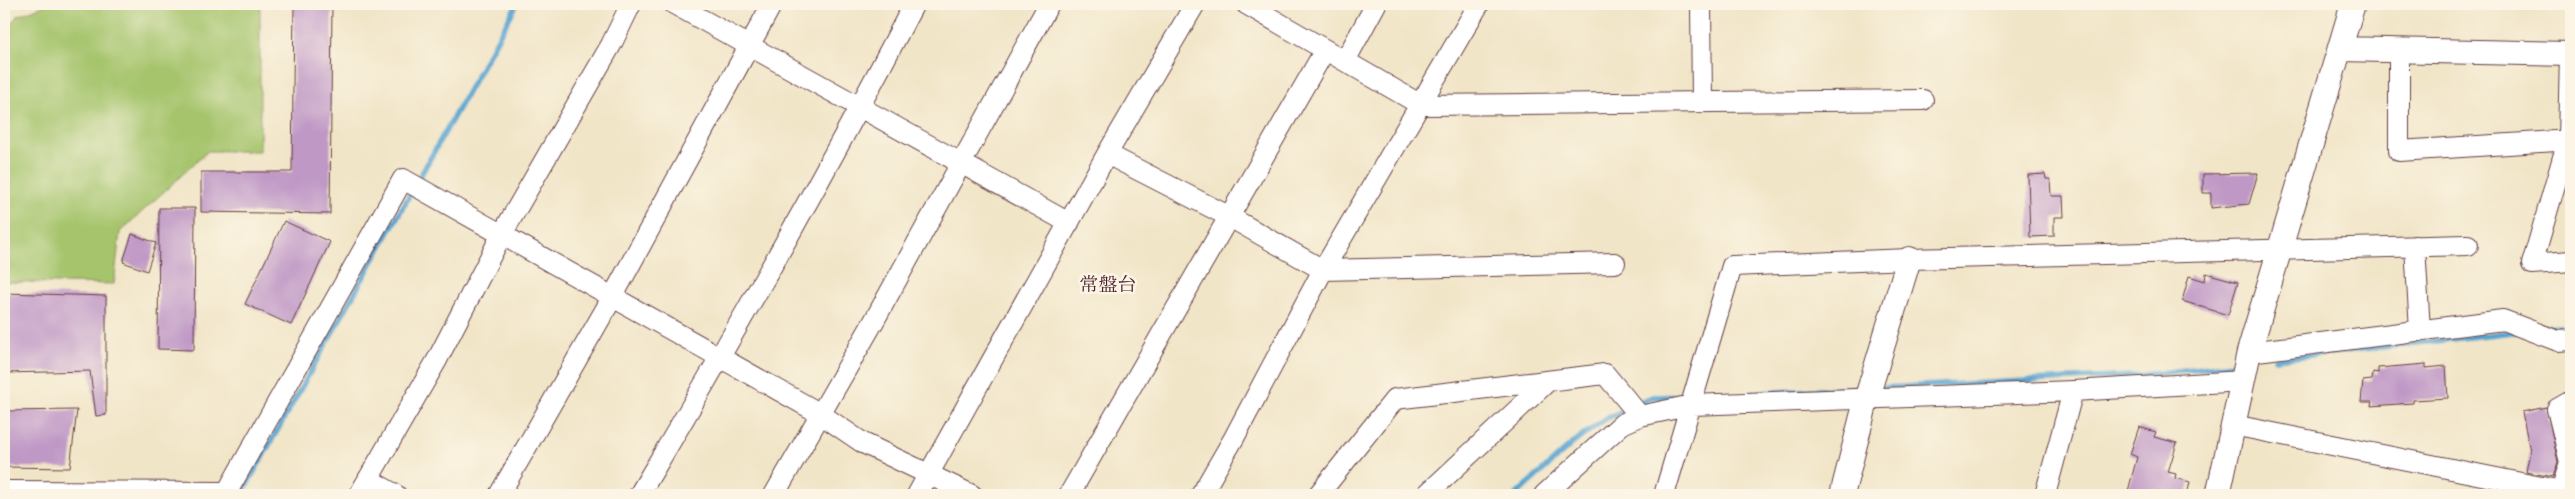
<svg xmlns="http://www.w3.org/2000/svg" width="2575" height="499" font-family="'Old Standard TT','Noto Serif JP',serif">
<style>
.green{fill:#a5c46c;stroke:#78724c}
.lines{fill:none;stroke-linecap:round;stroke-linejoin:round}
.stream{stroke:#58a4d1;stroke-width:5.5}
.building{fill:#bf98c6}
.minor-casing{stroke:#633d42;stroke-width:22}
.tertiary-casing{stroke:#633d42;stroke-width:26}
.minor{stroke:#fff;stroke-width:20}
.tertiary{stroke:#fff;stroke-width:24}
.labels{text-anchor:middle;stroke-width:5;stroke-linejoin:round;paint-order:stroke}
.neighbourhood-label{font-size:19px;fill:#4a1f2b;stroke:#fcf5e5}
</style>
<rect width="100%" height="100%" fill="#fcf5e5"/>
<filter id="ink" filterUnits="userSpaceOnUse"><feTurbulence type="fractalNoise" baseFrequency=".02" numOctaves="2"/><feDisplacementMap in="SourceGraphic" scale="10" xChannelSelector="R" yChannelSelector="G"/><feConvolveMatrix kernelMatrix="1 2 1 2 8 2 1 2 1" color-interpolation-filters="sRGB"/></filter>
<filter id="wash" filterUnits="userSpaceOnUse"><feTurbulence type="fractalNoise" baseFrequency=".0096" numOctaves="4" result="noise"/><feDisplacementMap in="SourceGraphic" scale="20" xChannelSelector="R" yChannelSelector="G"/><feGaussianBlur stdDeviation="1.12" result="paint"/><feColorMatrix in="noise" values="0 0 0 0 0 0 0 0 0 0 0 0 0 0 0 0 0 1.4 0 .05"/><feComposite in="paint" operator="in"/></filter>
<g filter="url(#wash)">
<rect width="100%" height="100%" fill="#f1e5c7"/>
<path class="green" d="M48,4H260V151H208L120,232L114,284L4,282V33L17,16Z"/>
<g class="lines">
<path class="stream" d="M2546,328L2571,326
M2275,359L2514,332
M1877,388L2136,376L2241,363
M1752,393L1865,388
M241,495L517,4
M1516,495L1573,443L1604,420L1652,397L1690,396"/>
</g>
<g id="blocks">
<path class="building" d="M294,4H332L330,214L201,212V172H292Z
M2258,173L2249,204L2211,208V193H2203V174Z
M2045,174L2046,179H2050L2051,196H2063L2064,217H2054V236L2030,237L2028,175Z
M159,208H195L194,350L158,349Z
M284,221L330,242L291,325L245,304Z
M132,234L156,243L147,271L123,262Z
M2206,273L2238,282L2228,315L2182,301L2189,276L2205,281Z
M4,293L106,296V415L96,416L90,371L4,373Z
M2426,364V368L2446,366L2448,398L2413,400V403L2371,406L2372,402H2361L2363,381L2372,380L2373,372L2378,373V368Z
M2546,407L2558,462L2553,477L2526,472L2530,451L2522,412Z
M77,410L70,468L4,467V411Z
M2139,427L2156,432L2154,437L2177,443L2168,472L2176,474L2175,478L2190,482L2187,495H2127L2137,457L2130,454Z"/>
</g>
</g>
<g filter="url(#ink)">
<use href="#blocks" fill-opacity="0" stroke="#633d42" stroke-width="1"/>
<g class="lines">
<defs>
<path id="minor" d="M674,4L1069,223
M1246,4L1421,105L1923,100
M1701,4L1702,102
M2399,51V151L2571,140
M2570,54L2568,140L2532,264L2571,261
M1345,61L1376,4
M1107,154L1228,216L1323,270L1615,263
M2415,246L2420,331
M2249,352L2503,320L2558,341L2571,340
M2233,425L2571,493
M368,479L396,495
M4,491L227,492L403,179L819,413L863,443L972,495
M2561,491L2570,462L2557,409L2571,401
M359,495L437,360L501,236L611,45L631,4
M499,495L612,298L772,4
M639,495C735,334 827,171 914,4
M774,495L874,321L1049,4
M917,495L1107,154L1195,4
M1069,495L1325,50
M1201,495L1234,438L1323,270L1479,4
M1318,495L1395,399L1605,374L1640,416
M1426,495L1548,381
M1544,495L1622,424L1640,416L1692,405L2073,391L2243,381
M1664,495L1732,266L1909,259L2468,245
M2045,495L2073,391"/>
<path id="tertiary" d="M2340,49L2571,54
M1842,495L1867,397L1909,259
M2218,495L2249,352L2353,4"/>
</defs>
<use href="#minor" class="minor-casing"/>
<use href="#tertiary" class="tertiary-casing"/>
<use href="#minor" class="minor"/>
<use href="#tertiary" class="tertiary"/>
</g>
</g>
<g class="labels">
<g class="neighbourhood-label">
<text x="1108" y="291">常盤台</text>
</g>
</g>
<rect width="2575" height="499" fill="none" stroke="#fcf5e5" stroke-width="20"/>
</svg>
